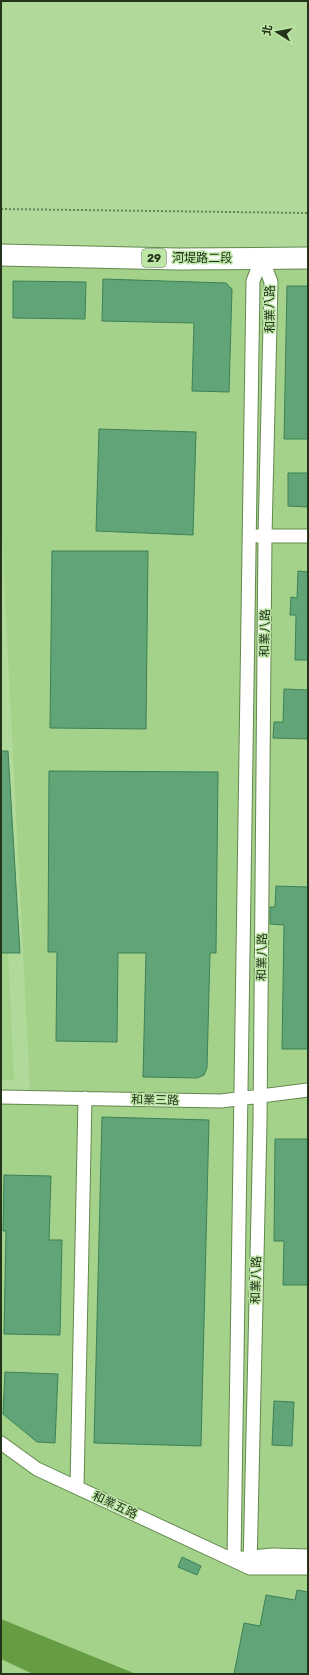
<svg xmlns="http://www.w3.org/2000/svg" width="309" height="1675" font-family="Rubik,'Noto Sans TC',sans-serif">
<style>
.built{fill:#a5d28b}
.forest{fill:#669d43}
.building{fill:#60a478;stroke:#3c8157}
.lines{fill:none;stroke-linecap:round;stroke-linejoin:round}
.street-casing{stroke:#63884d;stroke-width:15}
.primary-casing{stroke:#63884d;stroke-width:23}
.path{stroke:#658156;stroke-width:2;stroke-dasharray:2 2;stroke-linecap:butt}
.street{stroke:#fff;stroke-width:13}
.primary{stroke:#fff;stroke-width:21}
.labels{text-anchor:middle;stroke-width:3;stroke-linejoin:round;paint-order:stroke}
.shield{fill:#bee7a7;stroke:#526a45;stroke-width:1}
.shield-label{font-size:11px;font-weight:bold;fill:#24341b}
.street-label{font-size:12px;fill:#24341b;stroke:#bee7a7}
</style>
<rect width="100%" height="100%" fill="#b1da9a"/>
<path class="built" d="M1,265L308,266V1674H1V1091H30L1,519Z
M1,799L14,1080H1Z"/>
<path class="forest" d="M1,1619L136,1674H33L1,1659Z"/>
<path class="building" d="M103,279L226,283L232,289L229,392L192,391L194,323L102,321Z
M13,281L86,282L85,319L13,318Z
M287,286H308V439H284Z
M99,429L196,432L193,535L96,531Z
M288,473H308V507L288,506Z
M52,551H148L146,729L50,728Z
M298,571L308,572V660H295L296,615H290L291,597L297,598Z
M284,689L308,690V739L273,738L274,722H283Z
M1,751H8L20,953H1Z
M49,771L218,772L216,953H210L207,1068L204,1075L197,1078L143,1077L146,953H118L117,1042L56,1041L57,952H48Z
M276,886L308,887V1049H282L284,925L270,924V907H275Z
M102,1117L209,1120L201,1446L94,1443Z
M275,1139H308V1285H283L284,1241H274Z
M4,1175L51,1176L49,1240H62L60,1335L4,1334L6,1231H3Z
M5,1372L58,1374L55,1443L37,1442L3,1414Z
M274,1401L294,1402L292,1446L272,1445Z
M182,1557L201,1566L197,1575L178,1567Z
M297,1590L308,1592V1674H234L244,1623L260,1626L266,1595L295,1600Z"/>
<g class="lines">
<defs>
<path id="street" d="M258,536H308
M1,1097L221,1101L308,1090
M1,1443L37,1469L250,1568H308
M77,1487L85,1098
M242,1558L272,1555L308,1556
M234,1560L253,281L262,258
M250,1568L260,1123L265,536L271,282L262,258"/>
<path id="primary" d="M1,255L177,259L308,258"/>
</defs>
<use href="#street" class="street-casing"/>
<use href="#primary" class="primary-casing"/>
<path class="path" d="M1,209L308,213"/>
<use href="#street" class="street"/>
<use href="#primary" class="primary"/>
</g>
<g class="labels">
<rect class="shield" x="142" y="249" width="24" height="18" rx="3"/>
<g class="shield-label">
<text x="154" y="262">29</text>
</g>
<g class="street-label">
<text x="202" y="262">河堤路二段</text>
<text transform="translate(270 309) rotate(-90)" y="4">和業八路</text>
<text transform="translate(265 633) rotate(-89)" y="4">和業八路</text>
<text transform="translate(262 957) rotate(-89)" y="4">和業八路</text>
<text transform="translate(155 1100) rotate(1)" y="4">和業三路</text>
<text transform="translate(256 1280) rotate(-89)" y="4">和業八路</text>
<text transform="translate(115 1505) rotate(25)" y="4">和業五路</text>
</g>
</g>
<rect width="309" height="1675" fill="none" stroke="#24341b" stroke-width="4"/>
<g transform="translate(277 32) rotate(281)" stroke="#bee7a7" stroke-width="3" paint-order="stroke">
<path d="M0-3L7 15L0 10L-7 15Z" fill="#24341b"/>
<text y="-6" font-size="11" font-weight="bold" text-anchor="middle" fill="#24341b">北</text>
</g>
</svg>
